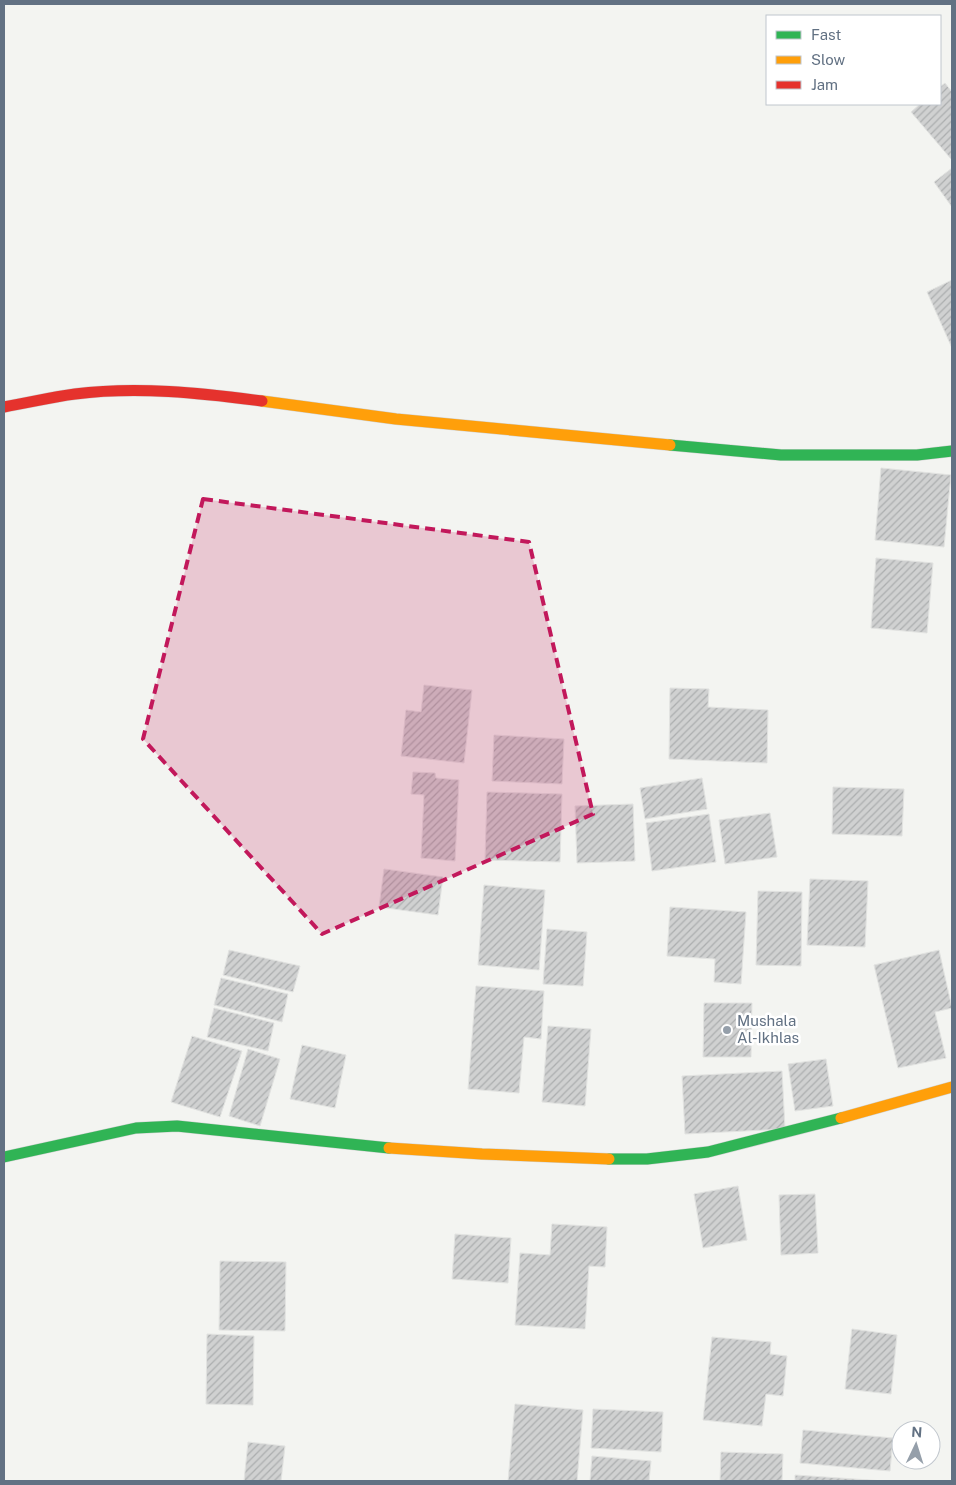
<svg xmlns="http://www.w3.org/2000/svg" width="956" height="1485" font-family="'Public Sans',sans-serif">
<style>
.building{fill:url(#building-hatch);stroke:#e2e3e1}
.lines{fill:none;stroke-linecap:round;stroke-linejoin:round}
.fast-casing{stroke:#d1d2d2;stroke-width:12}
.slow-casing{stroke:#d1d2d2;stroke-width:12}
.jam-casing{stroke:#d1d2d2;stroke-width:12}
.fast{stroke:#30b455;stroke-width:11}
.slow{stroke:#ff9f0a;stroke-width:11}
.jam{stroke:#e5322d;stroke-width:11}
.marked{fill:#c2185b;fill-opacity:0.2;stroke:#c2185b;stroke-width:4;stroke-dasharray:10 6;stroke-linejoin:round}
.poi-dot{fill:#959faa;stroke:#fff;stroke-width:2}
.labels{text-anchor:middle;stroke-width:5;stroke-linejoin:round;paint-order:stroke}
.poi-label{font-size:15px;fill:#627183;stroke:#fff;text-anchor:start}
</style>
<defs>
<pattern id="building-hatch" width="6" height="6" patternUnits="userSpaceOnUse" patternTransform="scale(1.25)"><rect width="6" height="6" fill="#d0d1d1"/><path d="M-1 1l2-2M0 6l6-6M5 7l2-2" fill="none" stroke="#acaeaf"/></pattern>
</defs>
<rect width="100%" height="100%" fill="#f3f4f1"/>
<path class="building" d="M945,83L952,92V158L951,159L911,112L920,104H940V87Z
M952,168V207L934,182Z
M952,280V348L927,292Z
M881,468L951,475L944,547L875,540Z
M876,558L933,563L927,633L871,628Z
M424,685L472,690L464,763L401,756L406,710L421,712Z
M670,688L709,689L708,707L768,710L767,763L669,759Z
M494,735L564,739L562,784L492,781Z
M413,772L435,773L436,778L459,780L455,861L421,858L424,795L411,794Z
M702,778L707,809L645,819L640,788Z
M833,787L904,789L902,836L832,834Z
M487,792L562,794L560,862L485,860Z
M633,804L635,861L577,863L575,806Z
M770,813L777,857L725,864L719,820Z
M709,814L716,862L652,871L646,823Z
M384,869L443,877L438,915L379,907Z
M810,879L868,881L865,947L807,945Z
M484,885L545,890L539,970L478,965Z
M758,891L802,892L801,966L756,965Z
M670,907L746,912L741,984L714,982L715,959L667,956Z
M547,929L587,932L583,986L543,984Z
M229,950L300,966L293,992L223,975Z
M939,950L952,1008L935,1012L946,1058L898,1068L874,965Z
M221,978L288,994L282,1022L214,1005Z
M476,986L544,991L541,1039L524,1037L519,1093L468,1089Z
M704,1003H752L751,1057H703Z
M214,1008L274,1023L268,1051L207,1037Z
M548,1026L591,1029L585,1106L542,1102Z
M192,1036L242,1051L220,1117L171,1102Z
M302,1045L346,1055L335,1108L290,1099Z
M248,1049L280,1059L260,1126L229,1116Z
M826,1059L833,1106L795,1111L788,1064Z
M782,1071L785,1129L685,1134L682,1076Z
M738,1186L747,1240L703,1248L694,1194Z
M815,1194L818,1253L781,1255L779,1195Z
M552,1224L607,1227L605,1267L589,1266L585,1329L515,1325L520,1253L550,1255Z
M455,1234L511,1238L508,1283L452,1279Z
M220,1261L286,1262L285,1331L219,1330Z
M852,1329L897,1335L891,1394L845,1389Z
M207,1334L254,1336L253,1405L206,1404Z
M712,1337L771,1342L770,1354L787,1356L783,1396L766,1394L762,1426L703,1420Z
M515,1404L583,1410L577,1481H508Z
M593,1409L663,1412L661,1452L591,1448Z
M803,1430L893,1438L890,1471L800,1463Z
M248,1442L285,1446L281,1481H244Z
M721,1452L783,1454L782,1481H720Z
M592,1456L651,1461L649,1481H590Z
M795,1475L884,1481H795Z"/>
<g class="lines">
<defs>
<path id="fast" d="M670,445L781,455H917L952,451
M4,1157L136,1128L177,1126L389,1148
M609,1159H647L708,1152L841,1118"/>
<path id="slow" d="M262,401L396,419L670,445
M841,1118L952,1087
M389,1148L482,1154L609,1159"/>
<path id="jam" d="M4,407C28,403 51,397 75,394C137,386 201,393 262,401"/>
</defs>
<use href="#fast" class="fast-casing"/>
<use href="#slow" class="slow-casing"/>
<use href="#jam" class="jam-casing"/>
<use href="#fast" class="fast"/>
<use href="#slow" class="slow"/>
<use href="#jam" class="jam"/>
</g>
<path class="marked" d="M203,499L529,542L593,814L322,934L143,739Z"/>
<circle class="poi-dot" cx="727" cy="1030" r="5"/>
<g class="labels">
<g class="poi-label">
<text x="737" y="1026">Mushala<tspan x="737" dy="17">Al-Ikhlas</tspan></text>
</g>
</g>
<rect width="956" height="1485" fill="none" stroke="#627183" stroke-width="10"/>
<rect x="766" y="15" width="175" height="90" fill="#ffffff" stroke="#c0c6cd"/>
<rect x="776" y="31" width="25" height="8" fill="#30b455" stroke="#c0c6cd"/>
<text x="811" y="40" font-size="15" fill="#627183">Fast</text>
<rect x="776" y="56" width="25" height="8" fill="#ff9f0a" stroke="#c0c6cd"/>
<text x="811" y="65" font-size="15" fill="#627183">Slow</text>
<rect x="776" y="81" width="25" height="8" fill="#e5322d" stroke="#c0c6cd"/>
<text x="811" y="90" font-size="15" fill="#627183">Jam</text>
<g transform="translate(916 1445) rotate(4)"><circle r="24" fill="#ffffff" stroke="#c0c6cd"/>
<path d="M0-4L9 19L0 12L-9 19Z" fill="#959faa"/>
<text y="-8" font-size="14" font-weight="bold" text-anchor="middle" fill="#627183">N</text>
</g>
</svg>
